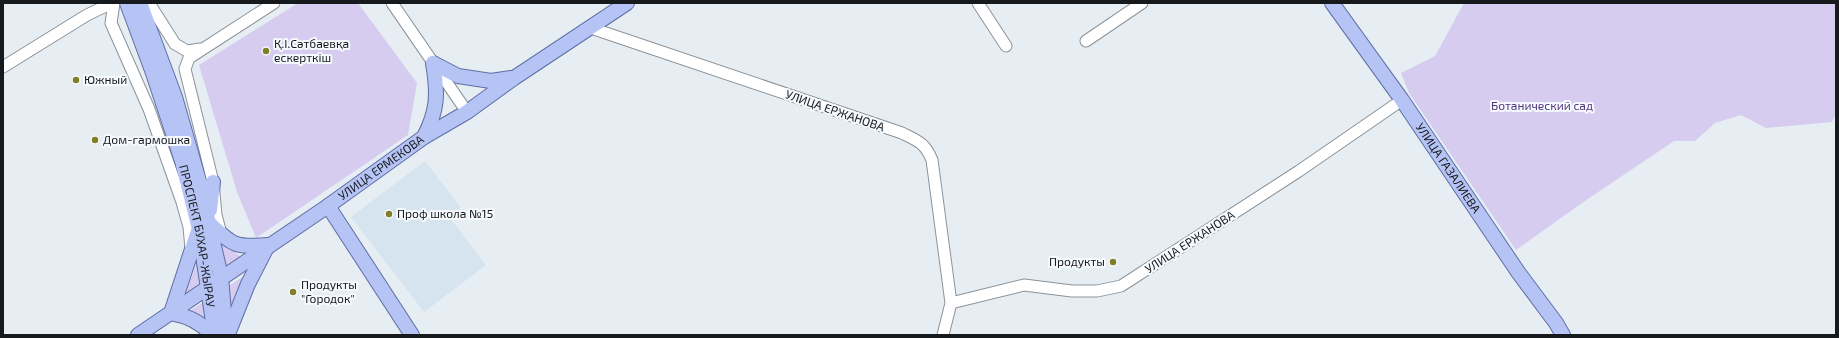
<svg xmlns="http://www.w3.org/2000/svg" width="1839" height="338" font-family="'Exo 2',sans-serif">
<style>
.built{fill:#d6e4ef}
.green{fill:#d6ccf0}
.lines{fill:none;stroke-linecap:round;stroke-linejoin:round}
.minor-casing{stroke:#8c9298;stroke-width:13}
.major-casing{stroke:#5f6ea4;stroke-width:16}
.minor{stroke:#fff;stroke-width:11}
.major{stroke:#b6c4f5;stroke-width:14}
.poi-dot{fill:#807f27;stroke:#f6fafe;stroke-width:1.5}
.labels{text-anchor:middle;stroke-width:4;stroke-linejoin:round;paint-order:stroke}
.poi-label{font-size:12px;fill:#171a1c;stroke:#f6fafe;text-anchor:start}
.park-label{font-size:12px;fill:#52377d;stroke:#f6fafe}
.street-label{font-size:12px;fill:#171a1c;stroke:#f6fafe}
</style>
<rect width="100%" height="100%" fill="#e6eef4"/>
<path class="built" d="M425,161L461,208L449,217L486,265L424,312L351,217Z"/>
<path class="green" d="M298,3H358L417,83L408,135L256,238L237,192L199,65Z
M1464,3H1836V114L1832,122L1766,128L1741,115L1715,123L1695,141H1674L1582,203L1516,250L1409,93L1401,73L1435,56Z
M218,239L241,257L224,269Z
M197,262L202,283L185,295Z
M244,276L230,308L227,287Z
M205,301L208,324L188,312Z"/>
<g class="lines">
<defs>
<path id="minor" d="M114,3L111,23L149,109L182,202L189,227L191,249
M149,3L175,44L187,51L200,49
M392,3L467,112
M978,3L1006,46
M591,28L902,133C918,141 925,143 932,160L951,303L943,335
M1086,41L1142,3
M3,67L87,15L112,3
M221,234L216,215L213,182L185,69L189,58L274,3
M951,303L1024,285L1072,291H1097L1121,286L1299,171L1402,100"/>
<g id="major">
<path id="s1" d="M127,3L153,73L182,161L199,229L215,335"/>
<path d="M140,3L175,97L201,188L221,277L226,335"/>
<path id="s2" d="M1332,3L1402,100L1518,272L1556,323L1563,335"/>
<path d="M433,63L458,76L491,81L511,78"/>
<path d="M424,137C438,110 438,93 433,63"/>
<path d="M328,206L412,335"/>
<path d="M210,210L213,182"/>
<path d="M209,223C233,245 234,248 268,245"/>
<path d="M171,313L198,231"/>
<path d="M171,313C188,316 201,322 212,335"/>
<path d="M228,334L248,284L267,247"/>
<path id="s3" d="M138,335L328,206L424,137L467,112L514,78L627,3"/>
</g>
</defs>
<use href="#minor" class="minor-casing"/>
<use href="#major" class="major-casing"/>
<use href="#minor" class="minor"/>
<use href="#major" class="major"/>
</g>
<g class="poi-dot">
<circle cx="266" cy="51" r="4"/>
<circle cx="76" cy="80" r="4"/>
<circle cx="95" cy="140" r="4"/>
<circle cx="389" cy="214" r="4"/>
<circle cx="1113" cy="262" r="4"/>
<circle cx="293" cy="292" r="4"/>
</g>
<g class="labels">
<g class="poi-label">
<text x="274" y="48">Қ.І.Сәтбаевқа<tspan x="274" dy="14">ескерткіш</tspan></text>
<text x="84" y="84">Южный</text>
<text x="103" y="144">Дом-гармошка</text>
<text x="397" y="218">Проф школа №15</text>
<text x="1105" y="266" text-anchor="end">Продукты</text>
<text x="301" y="289">Продукты<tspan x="301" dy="14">"Городок"</tspan></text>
</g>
<g class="park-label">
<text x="1542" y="110">Ботанический сад</text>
</g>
<g class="street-label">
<text transform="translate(835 111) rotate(19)" y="4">УЛИЦА ЕРЖАНОВА</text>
<text dy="4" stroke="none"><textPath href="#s3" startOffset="295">УЛИЦА ЕРМЕКОВА</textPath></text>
<text dy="4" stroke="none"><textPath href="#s2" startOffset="202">УЛИЦА ГАЗАЛИЕВА</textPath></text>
<text dy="4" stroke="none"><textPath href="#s1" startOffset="244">ПРОСПЕКТ БУХАР-ЖЫРАУ</textPath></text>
<text transform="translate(1190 242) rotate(-33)" y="4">УЛИЦА ЕРЖАНОВА</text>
</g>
</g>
<rect width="1839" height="338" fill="none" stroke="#171a1c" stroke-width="8"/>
</svg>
